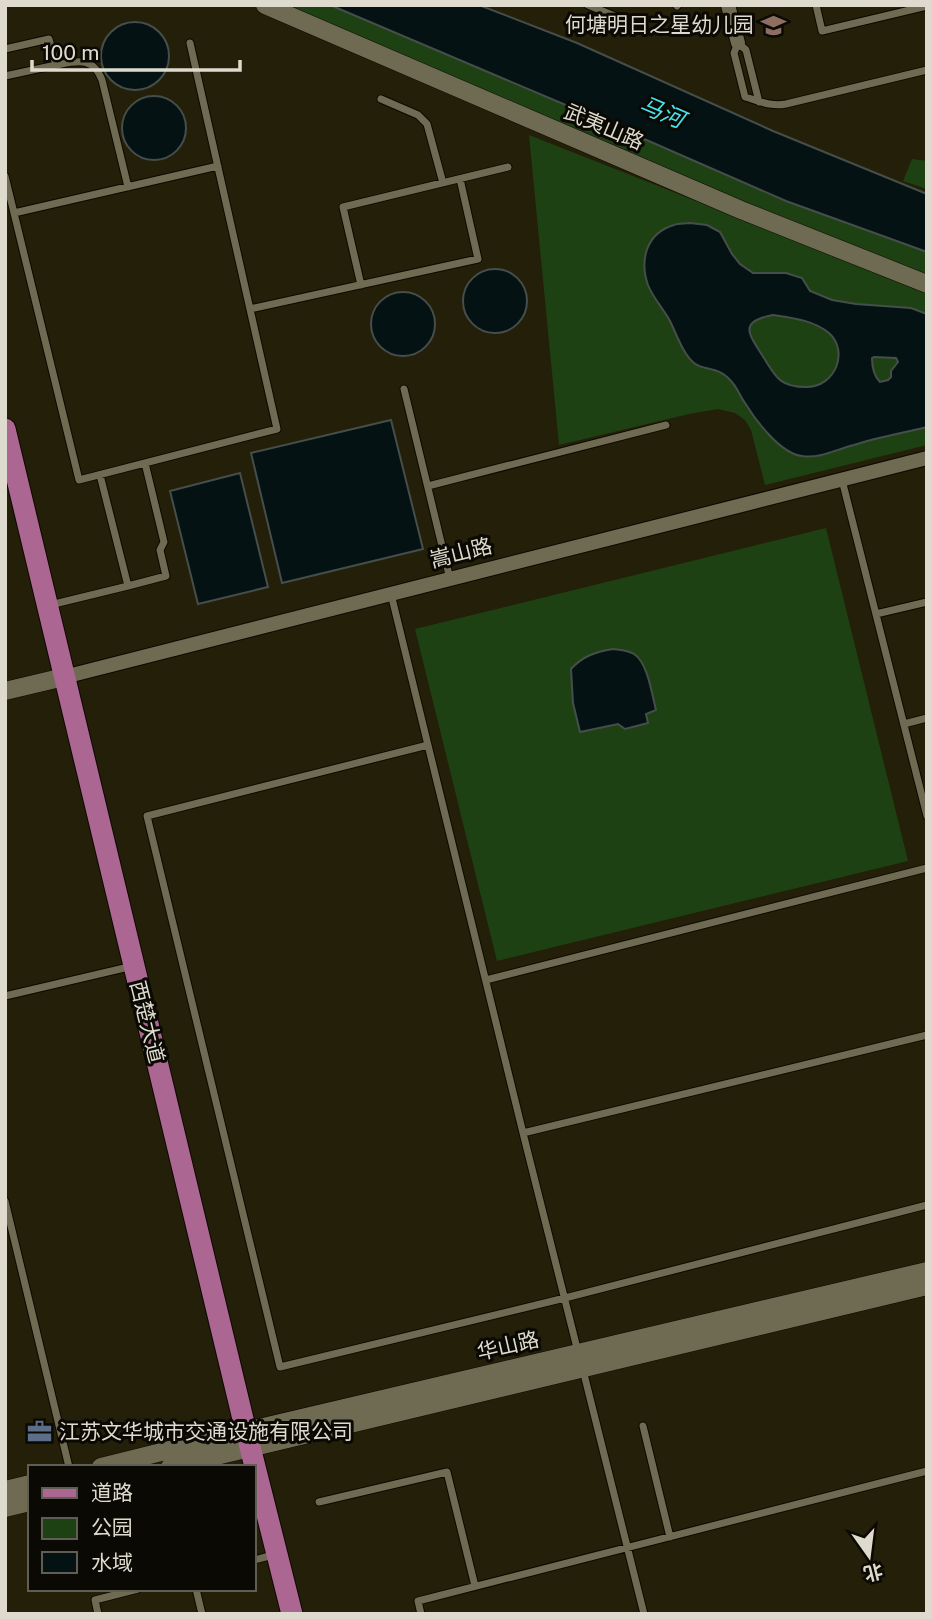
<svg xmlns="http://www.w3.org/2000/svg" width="932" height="1619" font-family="'Public Sans','Noto Sans SC',sans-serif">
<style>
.green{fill:#1e4113}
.water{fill:#051213;stroke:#464e4b;stroke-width:2;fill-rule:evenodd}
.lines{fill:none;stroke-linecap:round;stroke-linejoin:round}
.service-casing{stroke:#0d0800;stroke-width:9}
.minor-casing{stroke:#0d0800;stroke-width:16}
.tertiary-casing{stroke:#0d0800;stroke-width:19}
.primary-casing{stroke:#0d0800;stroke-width:23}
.service{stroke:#6f6a52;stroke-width:7}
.minor{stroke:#6f6a52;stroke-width:14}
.tertiary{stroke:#6f6a52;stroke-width:18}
.primary{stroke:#ab6692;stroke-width:21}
.labels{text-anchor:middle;stroke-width:6;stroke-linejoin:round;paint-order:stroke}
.poi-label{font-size:21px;fill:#dedbce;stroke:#0b0903;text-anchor:end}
.street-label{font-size:21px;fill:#dedbce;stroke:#0b0903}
.water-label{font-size:23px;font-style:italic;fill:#47e2ec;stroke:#0b0903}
</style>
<rect width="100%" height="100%" fill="#241f09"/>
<path class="green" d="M281,5H330L587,114L785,201L927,252V281Z
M529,135L927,292V445L765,485L751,430L745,420L735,413L718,409L689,414L559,445Z
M912,159L927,161V189L903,181Z
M826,528L908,861L497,961L415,629Z"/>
<path class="water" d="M330,5H479L577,43L773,131L927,194V252L786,201L587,114Z
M101 56a34 34 0 1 1 68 0a34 34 0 1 1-68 0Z
M122 128a32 32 0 1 1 64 0a32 32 0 1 1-64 0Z
M690,223L707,225L720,232L732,254L740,264L753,273H786L802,278L810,291L832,300L856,304L911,308L927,314V427C903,433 878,437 854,445C837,449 820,459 802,456C781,454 756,421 745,403C740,396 737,387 731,381C719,366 704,371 694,363C683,354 676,333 670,321C663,308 653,298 648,285C639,259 647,233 674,225C679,223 685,224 690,223ZM773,315C793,318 813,320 829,333C849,351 836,387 806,387C778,387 775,375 762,355C747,332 740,321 773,315ZM874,357L896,358L898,362L891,371V377L888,380L880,382C874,376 872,367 872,358Z
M463 301a32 32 0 1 1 64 0a32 32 0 1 1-64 0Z
M371 324a32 32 0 1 1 64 0a32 32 0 1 1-64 0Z
M391,420L423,549L282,583L251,453Z
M240,473L268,587L198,604L170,491Z
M613,649C620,650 627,650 634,654C648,663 652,695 656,710L646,714L648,723L625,729L618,724L580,732L573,703L571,669C583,656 595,652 613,649Z"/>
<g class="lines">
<defs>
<path id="service" d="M588,5L634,24
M816,5L822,31L927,6
M677,6L678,5
M5,49L49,39L56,65L5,76
M56,65C77,61 93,56 102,80L128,187
M381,99L418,115L427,124L443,183
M759,102L746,50L738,43L734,53L745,97C759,101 771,107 786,104L927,70
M5,176L79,480L277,429L190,43
M14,213L218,166
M361,285L343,207L508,167
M250,309L478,259L460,179
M404,389L450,579
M842,480L927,816
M428,486L666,425
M128,586L166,576L160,550L164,542L145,463
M391,594L523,1133L578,1352
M50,605L128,586L100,475
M876,614L927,602
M904,724L927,718
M428,745L147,816L280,1367L565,1298L927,1205
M486,980L927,868
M5,996L133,966
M523,1133L927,1035
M5,1201L69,1467
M583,1370L644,1614
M643,1426L670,1537
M319,1502L447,1472L475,1586
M254,1560L273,1555
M196,1589L202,1614
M98,1614L95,1600L138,1589
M421,1614L418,1601L927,1471"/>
<path id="minor" d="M728,5L738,43
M64,677L927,458"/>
<path id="tertiary" d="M265,5L741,210L927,284
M5,691L64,677
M101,1467L246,1431L927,1271
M170,1467L927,1286
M5,1490L30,1484
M5,1508L30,1502"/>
<path id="primary" d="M5,429L243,1419L292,1614"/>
</defs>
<use href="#service" class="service-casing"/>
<use href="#minor" class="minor-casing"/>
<use href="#tertiary" class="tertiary-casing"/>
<use href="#primary" class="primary-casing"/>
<use href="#service" class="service"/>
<use href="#minor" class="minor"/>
<use href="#tertiary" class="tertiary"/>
<use href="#primary" class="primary"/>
</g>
<defs>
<symbol id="school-bare" viewBox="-9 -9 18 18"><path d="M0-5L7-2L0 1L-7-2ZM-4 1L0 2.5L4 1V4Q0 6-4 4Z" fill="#8d6e63" stroke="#0b0903" stroke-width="2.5" paint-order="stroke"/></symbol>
<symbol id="office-bare" viewBox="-9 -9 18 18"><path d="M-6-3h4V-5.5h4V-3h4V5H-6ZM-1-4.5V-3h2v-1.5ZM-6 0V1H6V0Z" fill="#5c6f8a" stroke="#0b0903" stroke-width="2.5" paint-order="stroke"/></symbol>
</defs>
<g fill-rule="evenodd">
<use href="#school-bare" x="756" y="8" width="35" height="35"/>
<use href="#office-bare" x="22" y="1414" width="35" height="35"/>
</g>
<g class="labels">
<g class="poi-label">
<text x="754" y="32">何塘明日之星幼儿园</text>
<text x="59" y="1439" text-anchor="start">江苏文华城市交通设施有限公司</text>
</g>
<g class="street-label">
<text transform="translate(604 127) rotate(23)" y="7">武夷山路</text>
<text transform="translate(461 553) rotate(-14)" y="7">嵩山路</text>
<text transform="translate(147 1022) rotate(76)" y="7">西楚大道</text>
<text transform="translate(508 1346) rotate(-13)" y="7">华山路</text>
</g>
<g class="water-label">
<text transform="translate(662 112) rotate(23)" y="8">马河</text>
</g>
</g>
<rect width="932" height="1619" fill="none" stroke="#dedbce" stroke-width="14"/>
<rect x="28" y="1465" width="228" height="126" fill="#0b0903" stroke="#5f5d54" stroke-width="2"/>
<rect x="42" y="1488" width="35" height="10" fill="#ab6692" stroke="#5f5d54" stroke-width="2"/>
<text x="91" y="1500" font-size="21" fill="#dedbce">道路</text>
<rect x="42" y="1518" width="35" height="21" fill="#1e4113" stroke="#5f5d54" stroke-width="2"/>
<text x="91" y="1535" font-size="21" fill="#dedbce">公园</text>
<rect x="42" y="1552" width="35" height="21" fill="#051213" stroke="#5f5d54" stroke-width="2"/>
<text x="91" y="1570" font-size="21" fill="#dedbce">水域</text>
<g transform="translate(869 1556) rotate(166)" stroke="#0b0903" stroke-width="5" paint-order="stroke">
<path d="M0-5L12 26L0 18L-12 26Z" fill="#dedbce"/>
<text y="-10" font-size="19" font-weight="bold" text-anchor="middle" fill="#dedbce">北</text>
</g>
<path d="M32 60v10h208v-10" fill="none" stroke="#dedbce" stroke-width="3.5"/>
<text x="42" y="60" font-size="21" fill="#dedbce" stroke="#0b0903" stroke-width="5" paint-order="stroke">100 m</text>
</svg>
